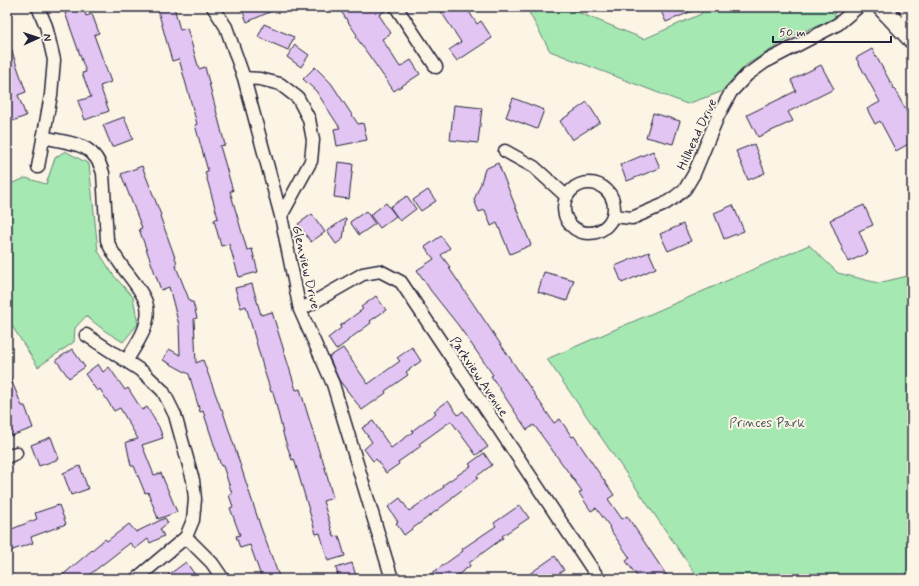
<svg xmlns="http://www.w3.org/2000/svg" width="919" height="586" font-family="Mynerve,sans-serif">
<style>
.green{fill:#a5e8b2;stroke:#648576}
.building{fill:#e2c5f3;stroke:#22223b}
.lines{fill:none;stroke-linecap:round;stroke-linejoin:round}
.minor-casing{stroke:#22223b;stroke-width:15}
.secondary-casing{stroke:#22223b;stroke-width:20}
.minor{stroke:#fcf5e5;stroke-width:12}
.secondary{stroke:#fcf5e5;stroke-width:17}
.labels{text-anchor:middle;stroke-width:4;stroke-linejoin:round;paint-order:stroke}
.street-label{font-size:13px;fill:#22223b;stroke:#fcf5e5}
.park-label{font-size:13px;fill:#435459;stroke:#fcf5e5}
</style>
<rect width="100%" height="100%" fill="#fcf5e5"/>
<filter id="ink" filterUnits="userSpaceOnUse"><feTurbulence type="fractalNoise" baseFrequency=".025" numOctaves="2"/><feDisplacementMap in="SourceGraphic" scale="8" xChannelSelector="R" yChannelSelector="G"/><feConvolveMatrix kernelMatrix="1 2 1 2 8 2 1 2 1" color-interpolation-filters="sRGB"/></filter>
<g filter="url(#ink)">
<path class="green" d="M526,7H565L644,39L701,14L705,7H836L834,19L795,35L746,65L721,92L687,104L550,51Z
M65,151L89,164L98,251L114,276L133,297L138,324L123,342L105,331L86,316L75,328L74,342L38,367L7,318V185L26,178L46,184L55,158Z
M809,245L838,273L878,283L912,275V579H699L547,359Z"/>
<path class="building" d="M63,7H83L86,16L92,14L99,33L94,35L111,82L100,86L109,111L85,120L78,101L91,97L82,73L86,72Z
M157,7H174L180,30L187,28L199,69L205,67L225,145L220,146L233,191H230L247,250L252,249L258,272L239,277L229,244L221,246L214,220L218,218L205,172L208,171L195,125L197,124L179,59L172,61Z
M241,7H281L247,22Z
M338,7H389V8L379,15L391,33L382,39L400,67L411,60L420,74L394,91L356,37L357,35Z
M438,7H466L477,24L481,21L492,38L457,61L449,50L461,42Z
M659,7H702L666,22Z
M264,24L294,37L288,50L258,37Z
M7,43H9L26,92L18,95L26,116L7,123Z
M295,45L309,55L301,67L287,57Z
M872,49L912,121V142L896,151L880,121L875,124L867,109L880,102L856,58Z
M821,65L834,89L788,112L793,121L758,137L747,115L796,91L791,80Z
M315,67L331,83L358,124L363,123L367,140L337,146L334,129L340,128L316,91L303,79Z
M513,98L544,110L537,129L506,117Z
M587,102L600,122L572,140L560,121Z
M454,105L482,108L478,143L450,140Z
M653,113L680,121L673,144L646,137Z
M124,117L133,139L112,147L103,125Z
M754,144L765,173L748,180L736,151Z
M653,151L660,168L627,181L620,165Z
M338,162L353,164L349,199L334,197Z
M498,163L531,245L510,254L497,223L491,226L485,210L479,212L474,200L480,185L481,184V182L485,169Z
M142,166L161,215L160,216L177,263L175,264L190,302H193L197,318L194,319L196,363L203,360L221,409H222L261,528L280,579H262L250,545L240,548L236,536L240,535L230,508L233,507L229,495L232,494L223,466H221L203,411L200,412L189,374L163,360L169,349L180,355L179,325L169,287L161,290L139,229L142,228L121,174Z
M428,190L436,201L421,211L413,200Z
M407,196L416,209L400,221L390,207Z
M386,203L396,216L380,228L370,215Z
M733,205L744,231L724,239L714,213Z
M864,205L873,225L859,231L868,253L848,262L830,220Z
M366,211L375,224L359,235L350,222Z
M312,214L325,232L311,242L298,224Z
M346,218L343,239L336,244L327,231Z
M683,224L691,241L668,251L660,234Z
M441,236L450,248L441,255L450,267L449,268L554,423L560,419L572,437L574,436L614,495L608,499L622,519L627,516L669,579H639L626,561L630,558L609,528L610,527L596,508L591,511L579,493L582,491L534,425L527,430L491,376L493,375L458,325L431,291L417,270L434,259L425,247Z
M649,252L656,268L622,283L615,266Z
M544,272L574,280L567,301L538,292Z
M252,284L261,315L272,312L296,390L300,389L321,458L322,457L333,498L323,501L334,537L339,536L345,556L328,561L320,533L316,534L294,459L292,460L284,437L273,392H271L264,370L246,306L241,308L235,288Z
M376,296L386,310L370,321L371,323L348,340V341L336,350L328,338L341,328L340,326L363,309L361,307Z
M412,347L421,361L406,372L408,375L385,391L386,393L362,410L339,380L329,357L343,348L368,384L400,361L397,358Z
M72,349L85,367L69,378L56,360Z
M98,364L103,372L109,367L125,390L128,388L142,410L147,407L159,427L163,438L142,445L154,475L161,473L177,512L158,519L148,492L145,493L134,466H131L126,442L138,439L120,408L114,411L100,389L97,391L85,374Z
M7,370L22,406H25L33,428L11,436L7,425Z
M448,401L458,415L463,411L488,447L476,455L451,421L419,444L421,446L398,462L399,464L386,473L376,459L373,461L364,449L372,442L362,428L373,421L391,448L413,432L412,431L436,413L434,411Z
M51,437L59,459L39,466L31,445Z
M484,453L492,465L477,476L478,478L451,498L452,499L404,535L396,523L398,522L388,507L400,498L409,511L444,487L443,485L471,466L469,464Z
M80,466L88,489L71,495L63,473Z
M59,505L66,524L31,537L33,543L7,552V531L37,519L35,513Z
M520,505L529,518L502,536L503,538L469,563L470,566L452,579H424L463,551L462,549L496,526L494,523Z
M165,518L168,523L160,529L164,536L150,543L148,539L135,549L130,543L84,579H58L105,539L107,541L129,524L136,532Z
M555,556L564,570L551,579H522Z
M186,562L198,579H163Z
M352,563L357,579H339L336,568Z"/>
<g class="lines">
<defs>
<path id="minor" d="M213,7L226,27L244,78L281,216L300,310L333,384L392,579
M396,7L436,67
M244,78L260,79L280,84L298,98L309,119L313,140L311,161L281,216
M43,137C71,144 94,141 103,173L107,240C111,251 117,259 124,269C132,279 141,290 146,302C153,323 136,345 126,361
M505,151L534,167L566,196
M38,167L51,95L54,60L46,26L38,7
M564 208a25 25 0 1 1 50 0a25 25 0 1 1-50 0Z
M613,216L632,218L663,205L675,197L685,189L694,174L718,116L731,92L747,75L765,62L838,24L858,7
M300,310L363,274L380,271L401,282L599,579
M86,335L143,372L163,391L175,415L193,480L195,499L193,520L186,537L136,579
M7,457L16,453
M186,537L212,563L223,579"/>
<path id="secondary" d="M881,7L912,40
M908,7L912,21"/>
</defs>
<use href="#minor" class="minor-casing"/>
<use href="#secondary" class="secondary-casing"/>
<use href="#minor" class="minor"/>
<use href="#secondary" class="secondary"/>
</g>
</g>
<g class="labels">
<g class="street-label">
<text transform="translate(696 134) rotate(-65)" y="5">Hillhead Drive</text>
<text transform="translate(307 267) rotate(77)" y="5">Glenview Drive</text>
<text transform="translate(480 376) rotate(56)" y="5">Parkview Avenue</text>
</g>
<g class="park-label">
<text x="767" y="427">Princes Park</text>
</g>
</g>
<rect width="919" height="586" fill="none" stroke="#fcf5e5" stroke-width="24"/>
<rect x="12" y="12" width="895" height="562" fill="none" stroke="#22223b" stroke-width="1.5" filter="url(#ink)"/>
<g transform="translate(38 38) rotate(87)" stroke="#fcf5e5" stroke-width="3" paint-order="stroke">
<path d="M0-3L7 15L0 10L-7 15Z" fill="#22223b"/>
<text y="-6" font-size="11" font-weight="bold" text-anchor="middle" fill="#22223b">N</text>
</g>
<path d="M773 36v6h118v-6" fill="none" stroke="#22223b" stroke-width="2"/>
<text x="779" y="36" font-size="12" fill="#22223b" stroke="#fcf5e5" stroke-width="3" paint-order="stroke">50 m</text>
</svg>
